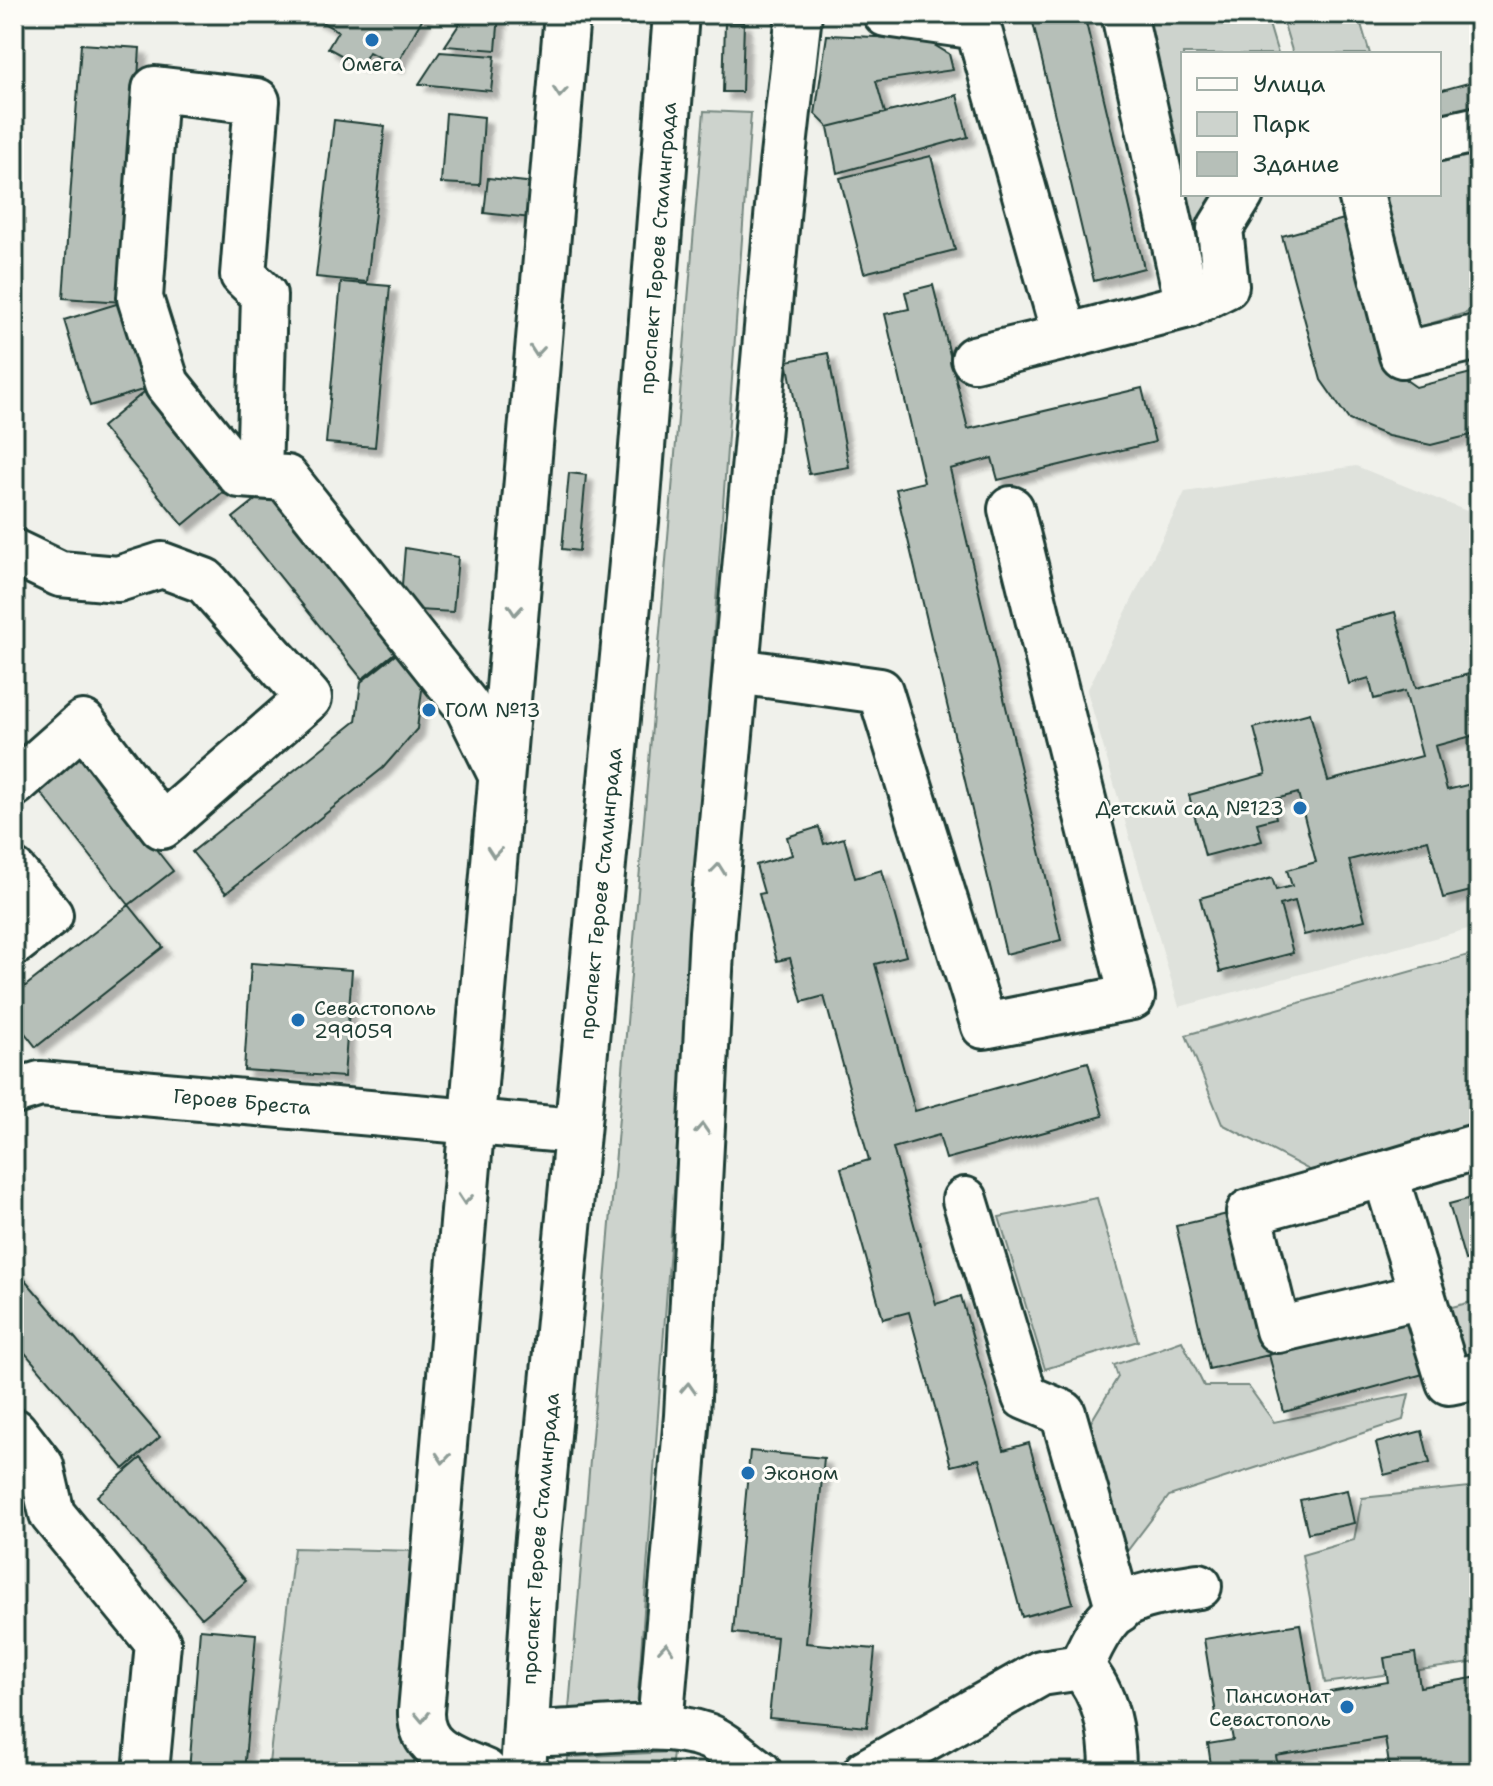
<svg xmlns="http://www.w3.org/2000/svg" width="1493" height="1786" font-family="'Shantell Sans',sans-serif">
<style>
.built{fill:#dfe2dc}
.green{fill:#cdd3cd;stroke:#768880;stroke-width:2}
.building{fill:#b6bfb8;stroke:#1f3d34;stroke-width:2;filter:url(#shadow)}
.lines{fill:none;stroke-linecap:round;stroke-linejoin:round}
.minor-casing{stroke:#1f3d34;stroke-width:50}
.major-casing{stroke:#1f3d34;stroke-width:50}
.minor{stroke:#fdfcf7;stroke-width:44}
.major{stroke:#fdfcf7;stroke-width:44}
.oneway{stroke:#8e9c96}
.poi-dot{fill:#1f6fb2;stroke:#fdfcf7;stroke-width:3}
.labels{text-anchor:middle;stroke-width:6;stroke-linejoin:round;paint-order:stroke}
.poi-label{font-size:20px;fill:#1f3d34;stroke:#fdfcf7;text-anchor:start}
.street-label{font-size:20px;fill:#1f3d34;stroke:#fdfcf7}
</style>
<defs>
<filter id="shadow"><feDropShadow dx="7" dy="7" stdDeviation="2" flood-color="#0004"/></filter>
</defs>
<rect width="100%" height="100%" fill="#f0f1eb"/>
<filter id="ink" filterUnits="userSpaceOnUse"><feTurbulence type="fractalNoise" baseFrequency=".0125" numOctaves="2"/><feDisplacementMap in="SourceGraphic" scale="16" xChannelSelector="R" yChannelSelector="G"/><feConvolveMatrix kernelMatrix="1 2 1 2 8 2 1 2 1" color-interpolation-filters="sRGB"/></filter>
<g filter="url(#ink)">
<path class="built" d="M1356,466L1479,516V926L1179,1007L1087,691L1185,492Z"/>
<path class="green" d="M1142,14H1266L1278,54H1183V194H1224L1204,227L1196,282Z
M1281,14H1358L1370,54H1293Z
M704,111L751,113L637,1709H569Z
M1477,148L1479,309L1419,327L1383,213L1389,194H1439V157Z
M1479,952V1128L1313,1172L1222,1124L1186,1035Z
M1097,1198L1138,1341L1045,1369L999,1217Z
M1479,1300V1362L1468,1365L1448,1308Z
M1182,1341L1204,1386H1248L1274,1422L1409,1394L1403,1420L1169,1496L1125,1554L1086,1430L1118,1377L1114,1365Z
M1479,1486V1662L1325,1683L1302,1555L1354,1540L1362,1498Z
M294,1548L417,1551V1719L474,1772H268Z
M673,1752L671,1772H567L568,1757Z"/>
<path class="building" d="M307,14H425L396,66L369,52L361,66L328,48L338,31Z
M466,14H499L496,50L445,46Z
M1031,14H1084L1144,268L1094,281Z
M725,22H744L742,92H723Z
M827,35L924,39L949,54L953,70L876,81L885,113L828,127L815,114Z
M81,44L140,48L123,302L63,298Z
M440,52L495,56L491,91L419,84Z
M1479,80V116L1446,125L1439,91Z
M957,95L968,137L837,173L828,127Z
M446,113L484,117L480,185L441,183Z
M334,120L385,126L367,282L316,277Z
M931,156L955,250L864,273L840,178Z
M488,178L535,183L531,218L484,213Z
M1344,219L1383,364L1416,387L1479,371V433L1431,445L1388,436L1349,420L1321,380L1282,236Z
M341,282L390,286L375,447L326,443Z
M933,285L968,429L1142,388L1155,442L998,480L992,458L950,469L1061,940L1006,954L896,489L924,482L885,314L909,309L905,292Z
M123,302L149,388L90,406L64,320Z
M828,353L849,467L809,474L787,361Z
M149,388L230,486L183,525L102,427Z
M569,473L586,475L579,551L562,549Z
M273,486L403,646L362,679L233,518Z
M405,548L458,557L453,612L400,609Z
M1395,612L1416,688L1469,674L1479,711V734L1435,746L1447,790L1479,782V889L1443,898L1428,840L1349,860L1365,920L1304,935L1295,901L1280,905L1293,953L1220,972L1200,898L1272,878L1276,890L1292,886L1287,870L1316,862L1298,793L1272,800L1276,818L1257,823L1262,841L1205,856L1189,795L1266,774L1254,728L1310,713L1328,781L1422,756L1405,691L1374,699L1369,678L1349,684L1334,628Z
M404,648L422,690L417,729L383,768L226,893L192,852L356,721L361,682Z
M78,750L173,871L129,905L163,947L36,1047L14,1019V995L129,905L34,784Z
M819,827L824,844L844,838L855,878L882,870L906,956L875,964L915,1111L1088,1062L1103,1116L946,1159L939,1135L893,1148L936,1304L961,1296L1004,1450L1029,1443L1073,1603L1022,1617L979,1459L951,1466L909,1312L883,1319L841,1168L869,1160L824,996L802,1002L790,958L777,961L759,894L764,893L756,865L792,855L787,837Z
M251,963L352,970L344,1077L244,1070Z
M1479,1196V1257L1465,1260L1449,1204Z
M1236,1212L1269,1355L1209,1369L1176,1226Z
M14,1267L160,1437L124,1469L14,1340Z
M1411,1316L1427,1373L1284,1412L1269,1355Z
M1422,1431L1430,1463L1384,1475L1376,1443Z
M750,1451L824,1458L806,1643L875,1649L867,1727L769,1718L777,1637L733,1633Z
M141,1458L246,1581L202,1618L97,1496Z
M1347,1490L1354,1523L1308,1533L1300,1500Z
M1300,1624L1312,1695L1388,1682L1384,1658L1415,1653L1420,1687L1479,1677V1761L1390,1772L1385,1738L1276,1756L1279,1772H1212L1208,1744L1233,1740L1229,1718L1217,1720L1204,1639Z
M200,1629L256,1634L244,1772H189Z"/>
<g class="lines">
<defs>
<g id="minor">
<path d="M886,14L978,27L1065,337L1188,305L1124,14"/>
<path d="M1439,138L1479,129"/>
<path d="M1361,194L1402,355L1479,337"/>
<path d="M1188,305L1226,286L1220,228L1241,194"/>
<path d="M974,359L1065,337"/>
<path d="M259,476L264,295L243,275L257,101L155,89L140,298L167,384L240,475L286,478L467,706L499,771"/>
<path d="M14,552L60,574L118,579L162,565L205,581L309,698L162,826L83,723L14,784"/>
<path d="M738,671L880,691L984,1026L1132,997L1011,509"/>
<path d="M14,872L50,915L14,943"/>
<path id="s1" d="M14,1092L40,1084L576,1131"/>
<path d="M1479,1146L1385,1174L1449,1382L1479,1376"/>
<path d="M1385,1174L1249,1212L1278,1330L1422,1296"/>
<path d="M965,1200L1025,1397L1063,1413L1119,1610"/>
<path d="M14,1431L41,1466L52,1514L158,1643L146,1772"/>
<path d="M1081,1667C1111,1598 1128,1597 1199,1586"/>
<path d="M660,1725L687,1416L712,932L781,174L799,14"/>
<path d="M526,1733C584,1736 655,1717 707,1736C725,1743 743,1761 759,1772"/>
<path d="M485,1772C455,1759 420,1751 421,1712L567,14"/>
<path d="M866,1772L1041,1673L1081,1667C1107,1695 1113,1734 1113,1772"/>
</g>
<g id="major">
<path id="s2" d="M523,1772L537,1549L637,511L676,14"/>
</g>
</defs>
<use href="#minor" class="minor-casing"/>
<use href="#major" class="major-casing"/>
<use href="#minor" class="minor"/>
<use href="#major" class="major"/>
</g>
<defs><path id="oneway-chevron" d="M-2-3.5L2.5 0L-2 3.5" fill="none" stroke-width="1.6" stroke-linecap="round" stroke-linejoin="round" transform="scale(2)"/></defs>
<g class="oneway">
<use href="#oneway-chevron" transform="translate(560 92) rotate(95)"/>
<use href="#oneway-chevron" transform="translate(537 351) rotate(95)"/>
<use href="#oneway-chevron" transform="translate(515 610) rotate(95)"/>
<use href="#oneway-chevron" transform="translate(494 852) rotate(95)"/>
<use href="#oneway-chevron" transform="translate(718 869) rotate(-84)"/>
<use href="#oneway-chevron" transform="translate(702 1129) rotate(-87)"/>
<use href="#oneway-chevron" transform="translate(465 1199) rotate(95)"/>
<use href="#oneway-chevron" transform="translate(688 1388) rotate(-87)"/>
<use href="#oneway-chevron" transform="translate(443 1458) rotate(95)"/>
<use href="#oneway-chevron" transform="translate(666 1648) rotate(-85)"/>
<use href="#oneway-chevron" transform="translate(422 1717) rotate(88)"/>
</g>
</g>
<g class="poi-dot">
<circle cx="372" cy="40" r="8"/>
<circle cx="429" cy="710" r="8"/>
<circle cx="1300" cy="808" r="8"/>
<circle cx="298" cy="1020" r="8"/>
<circle cx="748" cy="1473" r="8"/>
<circle cx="1347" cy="1707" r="8"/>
</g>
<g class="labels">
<g class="poi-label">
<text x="372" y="71" text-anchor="middle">Омега</text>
<text x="445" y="717">ГОМ №13</text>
<text x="1284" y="815" text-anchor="end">Детский сад №123</text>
<text x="314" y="1015">Севастополь<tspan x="314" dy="23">299059</tspan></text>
<text x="764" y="1480">Эконом</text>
<text x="1331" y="1703" text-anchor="end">Пансионат<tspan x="1331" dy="23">Севастополь</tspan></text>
</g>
<g class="street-label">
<text dy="7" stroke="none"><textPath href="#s2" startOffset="1530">проспект Героев Сталинграда</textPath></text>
<text dy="7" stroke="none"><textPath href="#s2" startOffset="882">проспект Героев Сталинграда</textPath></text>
<text dy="7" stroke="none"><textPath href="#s1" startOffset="230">Героев Бреста</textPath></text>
<text dy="7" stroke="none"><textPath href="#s2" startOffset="234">проспект Героев Сталинграда</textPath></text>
</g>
</g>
<rect width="1493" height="1786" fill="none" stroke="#fdfcf7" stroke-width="48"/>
<rect x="24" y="24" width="1445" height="1738" fill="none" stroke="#1f3d34" stroke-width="3" filter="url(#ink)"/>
<rect x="1181" y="52" width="260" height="144" fill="#fdfcf7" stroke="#a4b0a9" stroke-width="2"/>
<rect x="1197" y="78" width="40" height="12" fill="#fdfcf7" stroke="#a4b0a9" stroke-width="2"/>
<text x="1253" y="92" font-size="24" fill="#1f3d34">Улица</text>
<rect x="1197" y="112" width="40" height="24" fill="#cdd3cd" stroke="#a4b0a9" stroke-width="2"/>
<text x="1253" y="132" font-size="24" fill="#1f3d34">Парк</text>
<rect x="1197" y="152" width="40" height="24" fill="#b6bfb8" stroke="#a4b0a9" stroke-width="2"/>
<text x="1253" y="172" font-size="24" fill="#1f3d34">Здание</text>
</svg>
